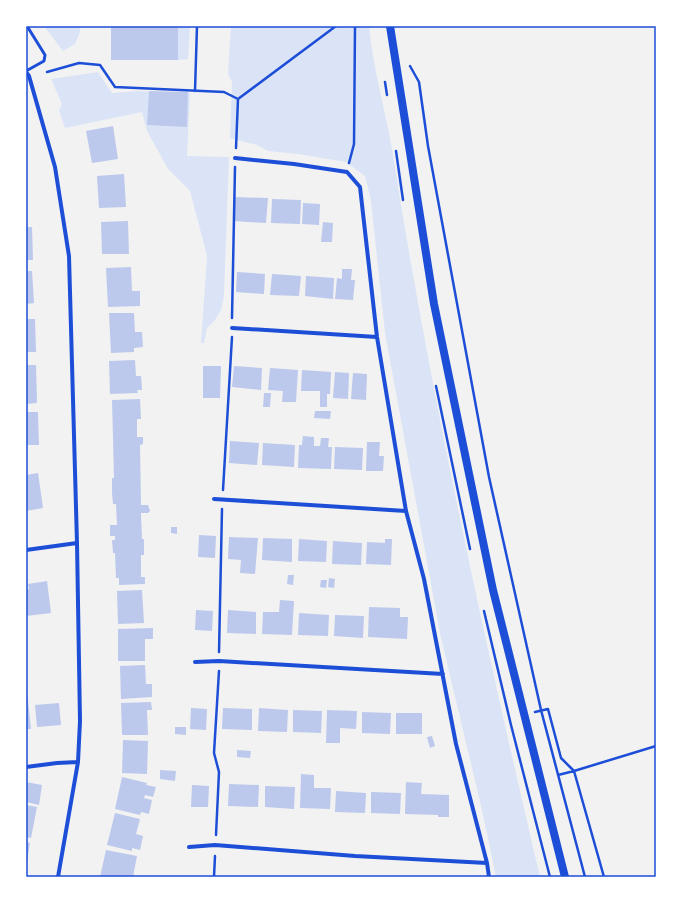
<svg xmlns="http://www.w3.org/2000/svg" width="682" height="903" font-family="Barlow,sans-serif">
<style>
.green{fill:#dbe4f7}
.building{fill:#bdc9ec}
.lines{fill:none;stroke-linecap:round;stroke-linejoin:round}
.path{stroke:#1d4ed8;stroke-width:2.5}
.service{stroke:#1d4ed8;stroke-width:3}
.minor{stroke:#1d4ed8;stroke-width:4}
.secondary{stroke:#1d4ed8;stroke-width:8}
.neatline{fill:none;stroke:#1d4ed8;stroke-width:1.5}
</style>
<rect width="100%" height="100%" fill="#f2f2f2"/>
<path class="green" d="M44,26H80V32L75,44L63,51Z
M178,26H190L188,59L178,60Z
M231,26H369C373,70 386,111 393,155C431,397 484,638 540,877H496L482,810L441,638L385,333L371,201L365,176L346,162L298,154L268,151L257,145L230,138L232,82L228,74Z
M98,72L112,93L137,91L190,93L187,156L229,157L224,296L221,310L215,320L207,328L204,343H201L207,256L190,191L168,169L147,131L142,112L65,128L59,110L62,104L51,79Z"/>
<path class="building" d="M111,26H178V60H111Z
M149,91L188,92L187,127L147,125Z
M113,126L118,159L92,163L86,131Z
M124,174L126,207L99,208L97,176Z
M235,197L268,198L266,223L234,221Z
M272,199L301,200L300,224L271,223Z
M303,203L320,204L319,225L302,224Z
M128,221L129,254H102L101,222Z
M323,222L333,223L332,242H321Z
M26,227H32L33,260H26Z
M131,267L132,291H140V306L108,307L106,268Z
M342,269H352L351,280H355L353,300L335,299L337,278L342,279Z
M26,271H32L34,303L26,304Z
M237,272L265,274L264,294L236,292Z
M272,274L301,276L299,296L270,295Z
M306,276L334,278L333,299L305,296Z
M109,313H134L135,332H142L143,347L134,348V352L111,353Z
M26,319H35L36,352H26Z
M135,360L136,376H141L142,390H137L138,393L110,394L109,361Z
M26,365H36L37,403L26,404Z
M203,366H221L220,398H203Z
M234,366L262,368L261,390L232,387Z
M270,368L298,370L296,402H282L283,391L268,390Z
M302,370L331,372L330,394H327V407H320V391H301Z
M335,372L349,373L348,399L333,398Z
M353,373L367,374L366,400L351,399Z
M264,393H271L270,407H263Z
M140,399L141,419H137V437H143V444L140,445L141,505H148L150,511L148,513H141V515L142,539H144V555H141V577H145V584L119,585V578H116L115,553H113L112,540H115V536H110V525H117L116,504H113L112,493V478H114L112,400Z
M315,411H331L330,419L314,418Z
M26,412H38L39,445H26Z
M303,436L314,437V446H320L321,438H329L328,447H332L331,469L298,468L299,445H302Z
M230,441L259,443L257,465L229,463Z
M367,442H380L379,456H384L383,471H366Z
M263,443L295,445L294,467L262,465Z
M335,447L363,448L362,470L334,469Z
M38,473L43,508L26,511V487H27L26,475Z
M171,527H177V534L171,533Z
M199,535L216,536L215,558L198,557Z
M229,537L258,538L255,574L240,573L241,560L228,559Z
M263,538L292,539V562L262,560Z
M299,539L327,541L326,562L298,561Z
M385,539H392L391,565L366,564L367,542L385,543Z
M333,541L362,543L361,565L332,564Z
M288,575H294L293,585L287,584Z
M329,578L335,579L334,588L328,587Z
M321,580H327L326,588L320,587Z
M47,581L51,613L26,616V589H29L28,584Z
M142,590L144,623L118,624L117,591Z
M280,600L294,601L292,635L262,634L263,612H279Z
M369,607L400,608V617H408L407,639L368,637Z
M196,610L213,611L212,631L195,630Z
M228,610L256,612V634L227,633Z
M299,613L329,615L328,636L298,635Z
M335,615L364,616L363,638L334,636Z
M153,628V639H145V661H118V629Z
M145,665L146,684H152V697L121,699L120,666Z
M26,691H27L31,729H26Z
M151,702L152,710H147L148,735H122L121,703Z
M59,703L61,725L37,727L35,705Z
M191,708L207,709L206,730L190,729Z
M223,708L252,709V730L222,729Z
M259,708L288,710L287,732L258,731Z
M293,710L322,711L321,733L293,732Z
M327,710L357,711L356,729L340,728V743H326Z
M362,712L391,713L390,734L362,733Z
M396,713H422V734H396Z
M175,727H186V735L175,734Z
M432,736L435,746L430,748L427,737Z
M123,740L148,741L147,774L122,773Z
M237,750L251,751L250,758L237,757Z
M160,770L176,771L175,781L160,779Z
M301,774L314,775V788H331L330,809L300,808Z
M122,777L147,783L146,785L156,787L153,797L145,795L144,798L152,800L149,814L141,812L140,815L115,809Z
M26,782L42,785L39,805L26,802Z
M406,782L422,783L421,794L449,795V817H438V815L405,814Z
M229,784L259,785L258,807L228,806Z
M192,785L209,786L208,807H191Z
M265,786L295,787L294,809L265,807Z
M336,791L366,793L365,813L335,812Z
M371,792L401,793L400,814L371,813Z
M26,805L37,807L31,838L26,837Z
M115,813L140,819L136,834L143,836L140,850L132,848V851L107,845Z
M26,842L30,843L27,862H26Z
M106,850L137,856L133,877H100Z"/>
<g class="lines">
<path class="path" d="M410,66L419,82L428,146L489,477L541,710L585,877
M47,72L79,63L100,65L115,87L224,92L238,99
M385,82L387,95
M195,91L197,26
M236,148L238,99L336,26
M396,151L403,200
M349,163L354,144L355,26
M232,318L235,167
M436,386L470,549
M223,490L232,337
M484,611L511,725L550,877
M219,652L222,509
M535,712L548,709L561,758L574,771L656,746
M558,775L574,771L604,877
M216,835L219,772L214,753L219,671
M214,877L215,856"/>
<path class="service" d="M26,71L44,61L45,55L27,26"/>
<path class="minor" d="M26,72L29,76L55,167L69,256L77,543L80,721L78,762L58,877
M235,158L294,164L347,172L360,187L377,337L406,511L424,579L456,744L487,863L489,877
M232,328L377,337
M214,499L406,511
M26,550L77,543
M195,662L219,661L443,674
M26,767L57,763L78,762
M189,847L215,845L355,856L487,863"/>
<path class="secondary" d="M390,26L434,304L493,590L565,877"/>
</g>
<rect width="682" height="903" fill="none" stroke="#ffffff" stroke-width="54"/>
<rect x="27" y="27" width="628" height="849" class="neatline"/>
</svg>
